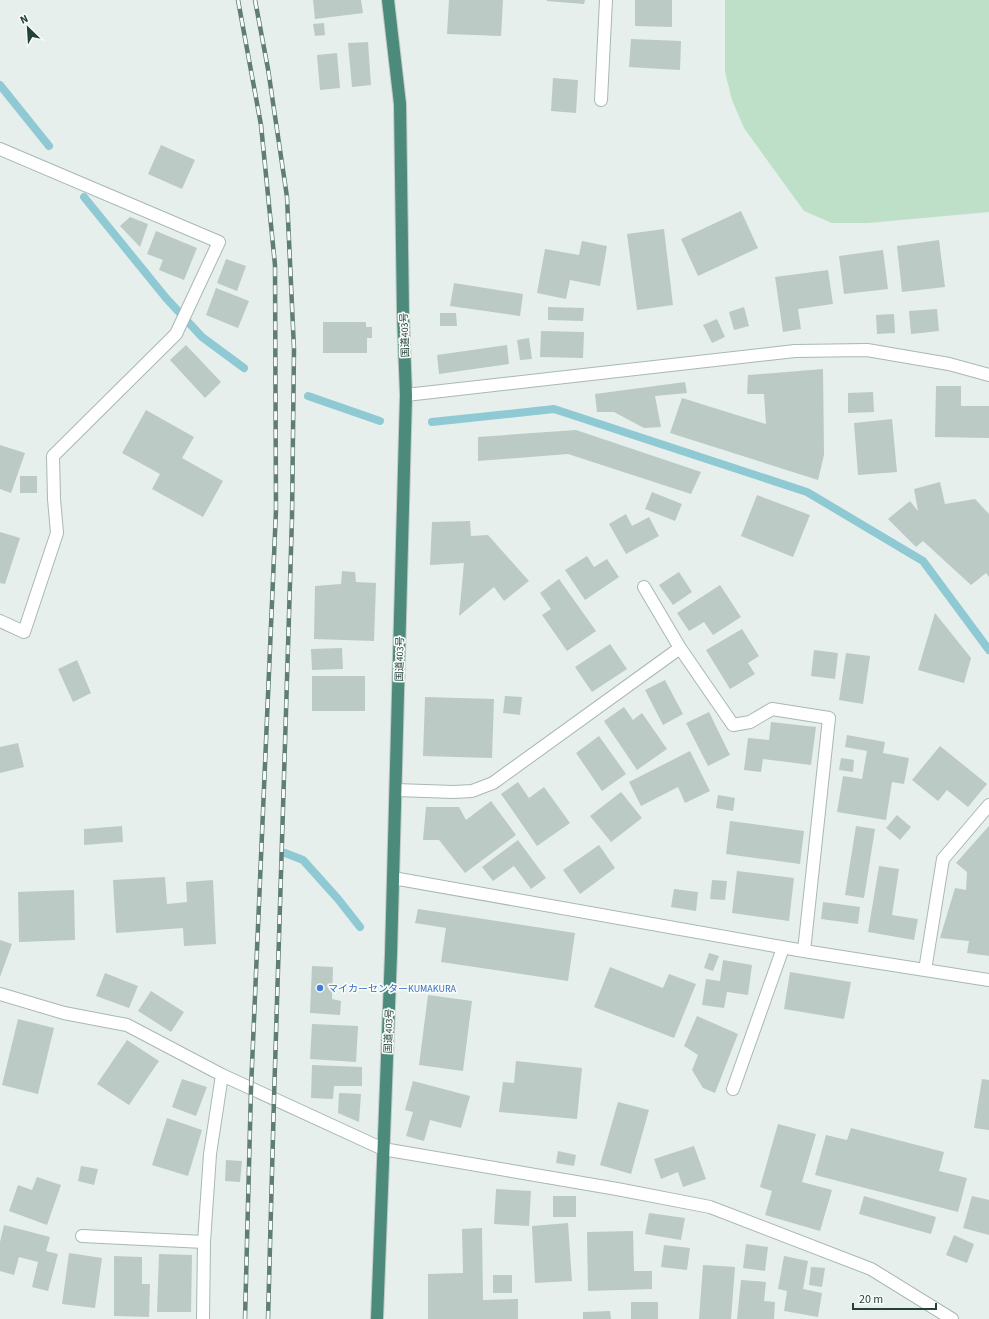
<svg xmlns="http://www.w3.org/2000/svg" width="989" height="1319" font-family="'Source Sans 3','Noto Sans JP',sans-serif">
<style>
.green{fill:#bfe0c8}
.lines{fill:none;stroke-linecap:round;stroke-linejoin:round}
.stream{stroke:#8ec9d4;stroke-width:8}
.building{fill:#bbcac4}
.service-casing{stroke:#a8b8b2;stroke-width:14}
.minor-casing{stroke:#a8b8b2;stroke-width:14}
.trunk-casing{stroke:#c2cac8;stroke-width:14}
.service{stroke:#fff;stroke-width:12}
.minor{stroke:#fff;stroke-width:12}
.trunk{stroke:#4c8a7c;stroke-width:12}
.rail-casing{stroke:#5f7d75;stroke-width:4.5}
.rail{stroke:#f7fbf9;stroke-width:3;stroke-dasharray:9;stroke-linecap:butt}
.shop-dot{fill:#3f7fe0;stroke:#f7fbf9;stroke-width:1.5}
.labels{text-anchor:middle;stroke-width:3.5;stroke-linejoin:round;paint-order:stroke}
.street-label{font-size:10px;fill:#24423a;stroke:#f7fbf9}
.shop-label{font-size:10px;fill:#366cbe;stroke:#f7fbf9;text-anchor:start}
</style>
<rect width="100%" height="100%" fill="#e6efeb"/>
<path class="green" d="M725,0H989V212L868,223H832L804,211L744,128L732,100L725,72Z"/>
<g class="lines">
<path class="stream" d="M0,85L49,146
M84,197L166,298L202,337L244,368
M308,396L380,421
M432,422L554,409L807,492L923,561L989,650
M285,853L303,860L338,899L360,927"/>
</g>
<path class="building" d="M313,0H361L363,13L315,19Z
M449,0H503L501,36L447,34Z
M547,0H585L584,4L547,1Z
M635,0H672V27L635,26Z
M324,23L325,35L315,36L313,24Z
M631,39L681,41L680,70L629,67Z
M368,42L371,85L352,87L348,43Z
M337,53L340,88L320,90L317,55Z
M553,78L578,80L576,113L551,111Z
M161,145L195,160L182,189L148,174Z
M741,211L758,248L698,276L681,239Z
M130,217L148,224L140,247L120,226Z
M664,229L673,305L637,310L627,234Z
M156,231L197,248L184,280L159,270L163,260L147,254Z
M939,240L945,287L902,292L897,246Z
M582,241L607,246L600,286L570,280L566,299L537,293L545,249L579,255Z
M883,250L888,289L844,294L839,256Z
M226,259L246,266L237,291L217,283Z
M828,270L833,304L798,309L801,329L783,332L775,277Z
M454,283L523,294L520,316L450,306Z
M216,288L249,301L238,328L206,315Z
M548,307L584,308L583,321L548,320Z
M744,307L749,326L734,330L729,312Z
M937,309L939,331L911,334L909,311Z
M440,313H456L457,326H440Z
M894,314L895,333L877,334L876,315Z
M717,319L725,337L712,343L703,325Z
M323,322H366V327H372V338H367V353H323Z
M541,331L584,332L583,358L540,357Z
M529,338L532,359L520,360L517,340Z
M186,345L221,382L205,398L170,360Z
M507,345L509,364L439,374L437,355Z
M823,369L824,455L818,480L670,433L682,398L766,424L764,394H747L748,375Z
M685,382L687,393L655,396L661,427L644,428L614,412H597L595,394Z
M936,386H961V406H989V438L935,437Z
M873,392L874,412L848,413V393Z
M146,410L194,437L182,458L223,481L203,517L152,489L160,474L122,453Z
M892,419L897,472L858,475L854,423Z
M576,430L701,472L691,494L568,454L478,461V437Z
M0,445L25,453L11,493L0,489Z
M20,476H37V493H20Z
M940,482L945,504L975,499L989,514V577L986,573L971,585L923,541L916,547L888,519L910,501L918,511L914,489Z
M652,492L682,504L675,521L645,509Z
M757,495L810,515L793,557L741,536Z
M626,514L632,526L649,517L659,536L626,554L609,524Z
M470,521L471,536L488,535L529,581L504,601L494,587L459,616L464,563L430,565L432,522Z
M0,532L20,538L5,584L0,583Z
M587,556L594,567L607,559L619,577L585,600L565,570Z
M342,571L355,572L356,582L376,583L374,641L314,639L315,586L341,584Z
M679,572L692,592L673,605L659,585Z
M559,579L596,631L567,651L542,615L551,609L540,593Z
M720,585L741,617L713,635L704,622L689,631L677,613Z
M935,613L971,658L964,683L918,670Z
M742,629L759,656L748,663L755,674L730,689L706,650Z
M610,644L627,669L592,692L575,667Z
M342,648L343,669L312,670L311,649Z
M814,650L838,653L835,679L811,676Z
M846,653L870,656L863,704L839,700Z
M77,660L91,693L73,702L58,669Z
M312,676H365V711H312Z
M665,680L683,714L663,725L645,690Z
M505,696L522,697L520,715L503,713Z
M425,697L494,699L492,758L423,756Z
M624,707L633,720L642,713L667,749L637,770L604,721Z
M709,712L730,755L708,766L686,723Z
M771,722L816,727L811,765L763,759L761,772L744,770L748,738L769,740Z
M847,735L885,742L883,753L909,758L904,784L892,782L886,820L837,812L843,776L862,779L867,751L845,747Z
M599,736L626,774L602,791L576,753Z
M18,743L24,767L0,773V747Z
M940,746L987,784L968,807L947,790L938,801L912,780Z
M690,751L710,791L685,803L678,787L641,806L629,782Z
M841,758L854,760L853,772L839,770Z
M518,782L529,798L544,787L570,823L537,846L501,794Z
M621,792L642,818L611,842L590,816Z
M718,795L735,798L733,811L716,808Z
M491,801L516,835L465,873L439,840H423L426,807H459L466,820Z
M897,815L911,827L900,840L886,828Z
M730,821L804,831L800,864L726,854Z
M122,826L123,842L84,845V829Z
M856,826L875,829L864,898L845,895Z
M989,826V956L967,953L969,941L940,938L955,888L966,890L967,872L956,863Z
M518,840L546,878L531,889L514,866L493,881L482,867Z
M599,845L615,868L580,894L563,870Z
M879,866L899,869L892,915L918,919L914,940L868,932Z
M737,871L794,878L789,921L732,913Z
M165,877L167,904L187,902L186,882L213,880L216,944L184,946L183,928L116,933L113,880Z
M712,880L727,881L725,900L710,899Z
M674,889L698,892L696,911L671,907Z
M74,890L75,940L19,942L18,892Z
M823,902L860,907L858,924L821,919Z
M418,909L575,933L568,981L441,962L446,928L415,923Z
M0,940L12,944L0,977Z
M709,953L719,956L713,971L704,968Z
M723,960L752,965L748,995L727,992L724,1008L702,1005L706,979L720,981Z
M312,966L333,967L332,999L341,1001L340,1015L310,1013Z
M610,967L663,988L669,974L696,984L674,1038L594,1007Z
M790,972L851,982L844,1019L784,1009Z
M105,973L138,986L129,1008L96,996Z
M151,991L184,1012L171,1032L138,1011Z
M428,995L472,1001L463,1071L419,1065Z
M697,1016L738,1034L715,1093L703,1088L692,1070L698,1055L684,1046Z
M18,1019L54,1028L38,1094L2,1085Z
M312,1024L358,1026L356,1062L310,1059Z
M127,1040L159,1061L129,1105L97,1084Z
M516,1061L582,1068L577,1119L499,1112L503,1082L514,1083Z
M312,1065L362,1067V1086H334L333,1099L311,1098Z
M182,1079L207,1087L196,1116L172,1107Z
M982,1079L989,1080V1130L974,1128Z
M413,1081L470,1096L461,1128L430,1120L424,1141L406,1136L413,1112L405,1110Z
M339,1093L361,1094L359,1122L338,1113Z
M618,1102L649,1110L631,1174L600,1165Z
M167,1118L202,1130L188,1176L152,1165Z
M778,1124L816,1134L802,1182L832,1190L820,1231L765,1215L772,1191L760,1187Z
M851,1128L944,1152L939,1171L967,1178L958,1212L815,1175L826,1135L847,1140Z
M694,1146L706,1179L683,1187L678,1172L661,1179L654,1159Z
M558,1151L576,1155L574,1166L556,1163Z
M226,1160L242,1161L240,1182L225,1181Z
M81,1166L98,1169L94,1185L78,1181Z
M37,1177L61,1185L47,1225L9,1211L18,1185L32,1190Z
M496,1189L531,1191L529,1226L494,1224Z
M553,1196H576V1217H553Z
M864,1196L936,1217L931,1234L859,1214Z
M972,1196L989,1200V1235L963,1228Z
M649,1213L685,1218L681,1240L645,1234Z
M568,1223L572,1281L535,1283L532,1226Z
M4,1225L50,1237L46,1251L58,1254L48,1291L32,1287L38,1262L19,1257L14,1275L0,1271V1242Z
M482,1228L483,1300L518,1299V1319H428V1274L463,1273L462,1229Z
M633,1231L634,1271H652V1289L588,1291L587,1232Z
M954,1235L974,1244L967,1263L946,1255Z
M746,1244L768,1247L765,1271L743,1268Z
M664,1245L690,1248L687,1270L661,1267Z
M69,1253L102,1258L95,1308L62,1304Z
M159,1254L192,1255L191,1312H157Z
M114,1256L142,1257V1284H150L149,1317L114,1316Z
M784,1256L808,1261L803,1289L822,1293L818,1317L784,1311L787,1291L778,1289Z
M703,1265L735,1267L731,1319H699Z
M811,1267L825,1268L822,1287L809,1285Z
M493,1275H512V1293H493Z
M741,1280L766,1282L764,1301L775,1302L774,1319H737Z
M631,1302H658V1319H631Z
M610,1311L611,1319H583V1312Z"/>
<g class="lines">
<defs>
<path id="service" d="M733,1089L783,948
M82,1236L204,1242"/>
<path id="minor" d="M601,100L606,0
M0,149L219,242L176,334L53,456L54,499L57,533L24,632L0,621
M406,395L795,351L867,350L949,364L989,375
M644,587L680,648L733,725L750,722L772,709L829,718L804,951
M396,790L453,792L472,791L493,783L680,648
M393,878L804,951L989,980
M925,970L943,859L989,805
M0,994L64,1013L127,1025L222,1075L383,1149L617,1189L710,1207L871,1269L952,1319
M203,1319L204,1242L210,1154L222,1075"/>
<path id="trunk" d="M377,1319L391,954L406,395L403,315L400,104L388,0"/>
</defs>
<use href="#service" class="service-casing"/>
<use href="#minor" class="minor-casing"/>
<use href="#trunk" class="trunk-casing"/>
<use href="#service" class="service"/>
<use href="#minor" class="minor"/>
<use href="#trunk" class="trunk"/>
<defs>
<path id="rail" d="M238,0L261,125L275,265L276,510L251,1089L245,1319
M255,0L268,69L287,197L294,349L292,518L274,1099L268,1319"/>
</defs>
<use href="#rail" class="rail-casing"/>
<use href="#rail" class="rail"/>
</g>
<circle class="shop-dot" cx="320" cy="988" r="4"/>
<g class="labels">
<g class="street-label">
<text transform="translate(404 335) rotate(-92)" y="4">国道403号</text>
<text transform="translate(399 659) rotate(-89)" y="4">国道403号</text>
<text transform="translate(388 1031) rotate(-88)" y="4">国道403号</text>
</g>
<g class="shop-label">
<text x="328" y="992">マイカーセンターKUMAKURA</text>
</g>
</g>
<g transform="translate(28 28) rotate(335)" stroke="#f7fbf9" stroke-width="3" paint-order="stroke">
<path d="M0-3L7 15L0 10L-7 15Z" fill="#24423a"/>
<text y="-6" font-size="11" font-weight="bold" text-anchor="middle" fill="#24423a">N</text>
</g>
<path d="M853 1303v6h83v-6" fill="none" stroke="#24423a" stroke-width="2"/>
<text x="859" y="1303" font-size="12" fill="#24423a" stroke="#f7fbf9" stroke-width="3" paint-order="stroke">20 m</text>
</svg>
